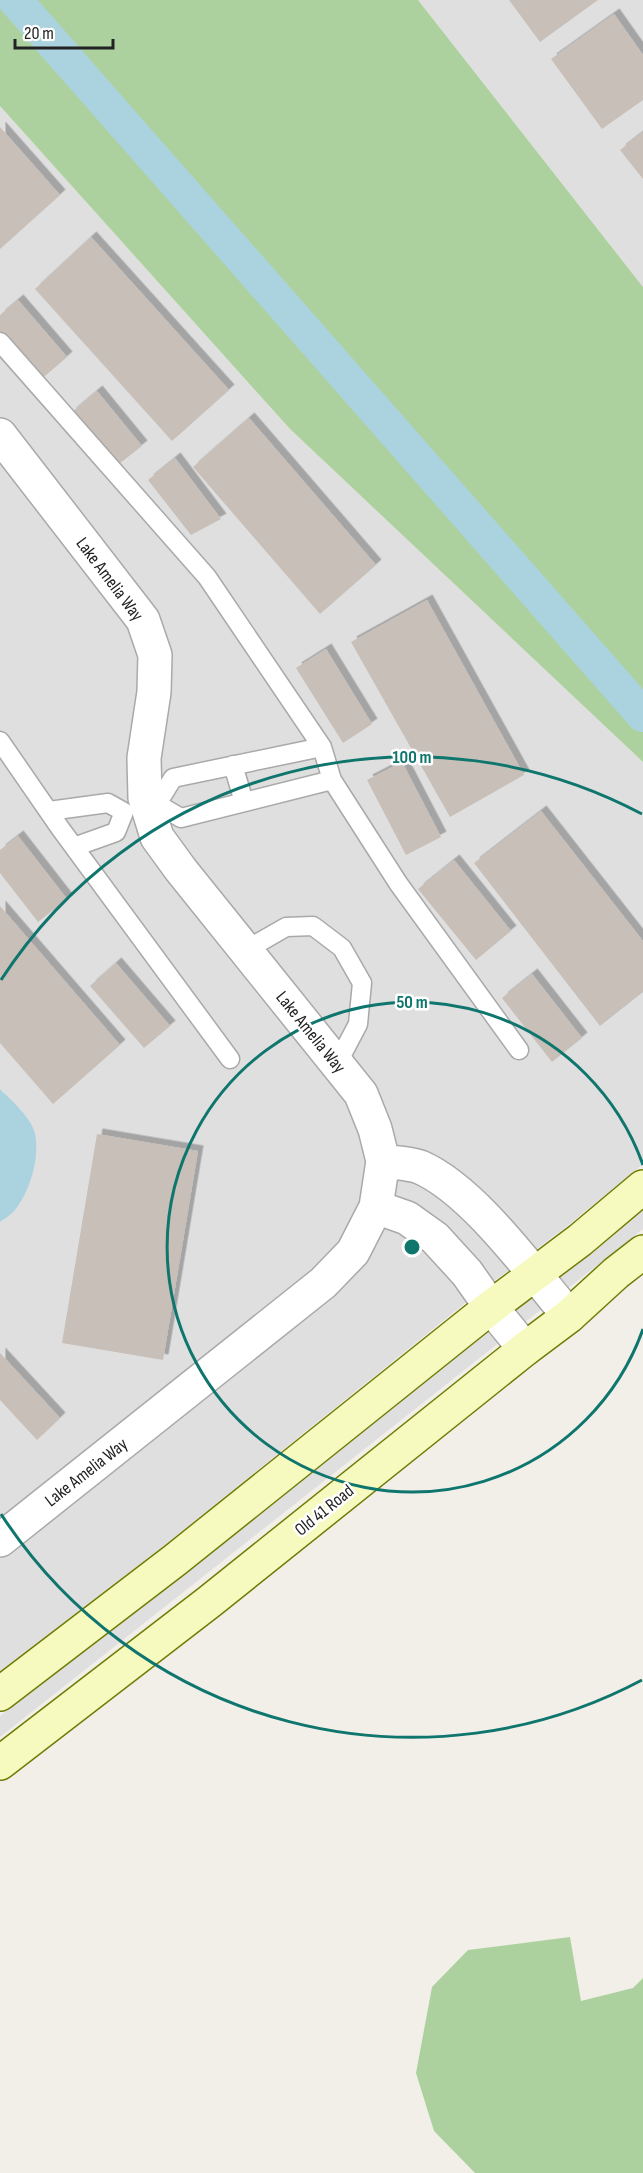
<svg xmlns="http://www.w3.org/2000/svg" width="643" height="2173" font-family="'Sofia Sans Condensed',sans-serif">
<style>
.residential{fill:#e0dfdf}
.forest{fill:#add19e}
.water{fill:#aad3df}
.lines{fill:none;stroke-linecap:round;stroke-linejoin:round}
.canal{stroke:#aad3df;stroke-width:34}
.building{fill:#c7bfb8;filter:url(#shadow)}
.lane-casing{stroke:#a9a9a9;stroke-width:21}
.street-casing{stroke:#a9a9a9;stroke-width:36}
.secondary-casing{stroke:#707d05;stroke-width:36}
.lane{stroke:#fff;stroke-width:18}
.street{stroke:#fff;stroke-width:33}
.secondary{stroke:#f7fabf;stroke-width:33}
.ring{fill:none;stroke:#0f766e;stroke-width:3}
.labels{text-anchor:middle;stroke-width:5;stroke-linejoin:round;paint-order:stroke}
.street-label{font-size:18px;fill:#222;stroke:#fff}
.centre{fill:#0f766e;stroke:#fff;stroke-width:3}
.ring-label{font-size:18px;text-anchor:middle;font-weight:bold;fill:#0f766e;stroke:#fff;stroke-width:5;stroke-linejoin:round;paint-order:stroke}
</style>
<defs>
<filter id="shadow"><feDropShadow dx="5.5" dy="-5.5" stdDeviation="0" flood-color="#0004"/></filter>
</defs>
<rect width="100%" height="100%" fill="#f2efe9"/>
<path class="residential" d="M418,0H643V287Z
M0,106L290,429L643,762V1164L567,1226L464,1304L162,1547L0,1671V1222L14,1211L22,1111L0,1089Z
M643,1211V1229L0,1737V1716L187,1573L503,1319L593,1253Z"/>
<path class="forest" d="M0,0H418L643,287V762L290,429L0,106Z
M570,1937L581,2001L633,1988L643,1978V2173H475L434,2131L416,2073L432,1987L468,1950Z"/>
<path class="water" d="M0,1089C11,1100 32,1118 35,1134C40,1158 30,1191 15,1210C11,1215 5,1218 0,1222Z"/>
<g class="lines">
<path class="canal" d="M15,0L643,715"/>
</g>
<path class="building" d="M509,0H598L540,42Z
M614,14L643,55V100L602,129L551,59Z
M0,127L60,195L0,249Z
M643,132V179L620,150Z
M91,237L229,390L172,441L35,289Z
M18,300L67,357L39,381L0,336V315Z
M97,391L142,446L115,467L71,413Z
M249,418L376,565L320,614L193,467Z
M175,458L221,519L191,535L148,480Z
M427,600L524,775L450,817L351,642Z
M326,649L372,724L343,743L296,668Z
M402,762L441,837L406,855L367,780Z
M541,811L643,941V992L600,1026L474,863Z
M18,836L67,899L38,922L0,873V850Z
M454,860L511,931L476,960L418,889Z
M0,906L120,1045L53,1104L0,1043Z
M116,963L170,1026L144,1048L90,986Z
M532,974L582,1038L552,1062L502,998Z
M97,1134L198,1151L163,1360L62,1343Z
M0,1353L60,1418L37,1440L0,1400Z"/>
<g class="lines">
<defs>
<path id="lane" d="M0,342L207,577L322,747L332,780L398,883L519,1050
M0,741L60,828L230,1059
M322,747L173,778L157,804L181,818L332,780
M233,765L244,802
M49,811L108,803L124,812L116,832L74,847
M246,950L286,927L313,926L342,948L362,983L358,1024L337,1064"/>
<path id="street" d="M0,435L143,620L155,655L154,692L144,758L145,798L157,837L181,870L361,1094L375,1129L383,1161L376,1207L353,1252L323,1283L0,1540
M383,1161C395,1163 409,1163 420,1167C473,1190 531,1271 569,1316
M376,1207L407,1218L435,1238L467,1273L491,1307L525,1349"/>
<path id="secondary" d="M0,1694L175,1560L491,1307L580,1240L643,1187
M0,1763L209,1602L525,1349L569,1316L616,1273L643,1252"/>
</defs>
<use href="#lane" class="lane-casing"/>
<use href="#street" class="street-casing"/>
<use href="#secondary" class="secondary-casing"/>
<use href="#lane" class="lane"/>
<use href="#street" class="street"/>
<use href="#secondary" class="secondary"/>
</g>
<g class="ring">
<path d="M643 1329A245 245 0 1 1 643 1165"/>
<path d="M642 1680A490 490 0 0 1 1 1514M1 980A490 490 0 0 1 642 814"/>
</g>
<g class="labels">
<g class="street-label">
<text transform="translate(110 579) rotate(53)" y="6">Lake Amelia Way</text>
<text transform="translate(311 1032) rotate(51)" y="6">Lake Amelia Way</text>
<text transform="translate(86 1472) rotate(-38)" y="6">Lake Amelia Way</text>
<text transform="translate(324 1510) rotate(-39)" y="6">Old 41 Road</text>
</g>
</g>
<circle cx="412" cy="1247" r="9" class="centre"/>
<g class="ring-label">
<text x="412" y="763">100 m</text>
<text x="412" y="1008">50 m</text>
</g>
<path d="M15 39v9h98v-9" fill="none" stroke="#222222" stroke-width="3"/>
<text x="24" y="39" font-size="18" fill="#222222" stroke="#ffffff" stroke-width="4.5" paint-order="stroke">20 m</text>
</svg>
